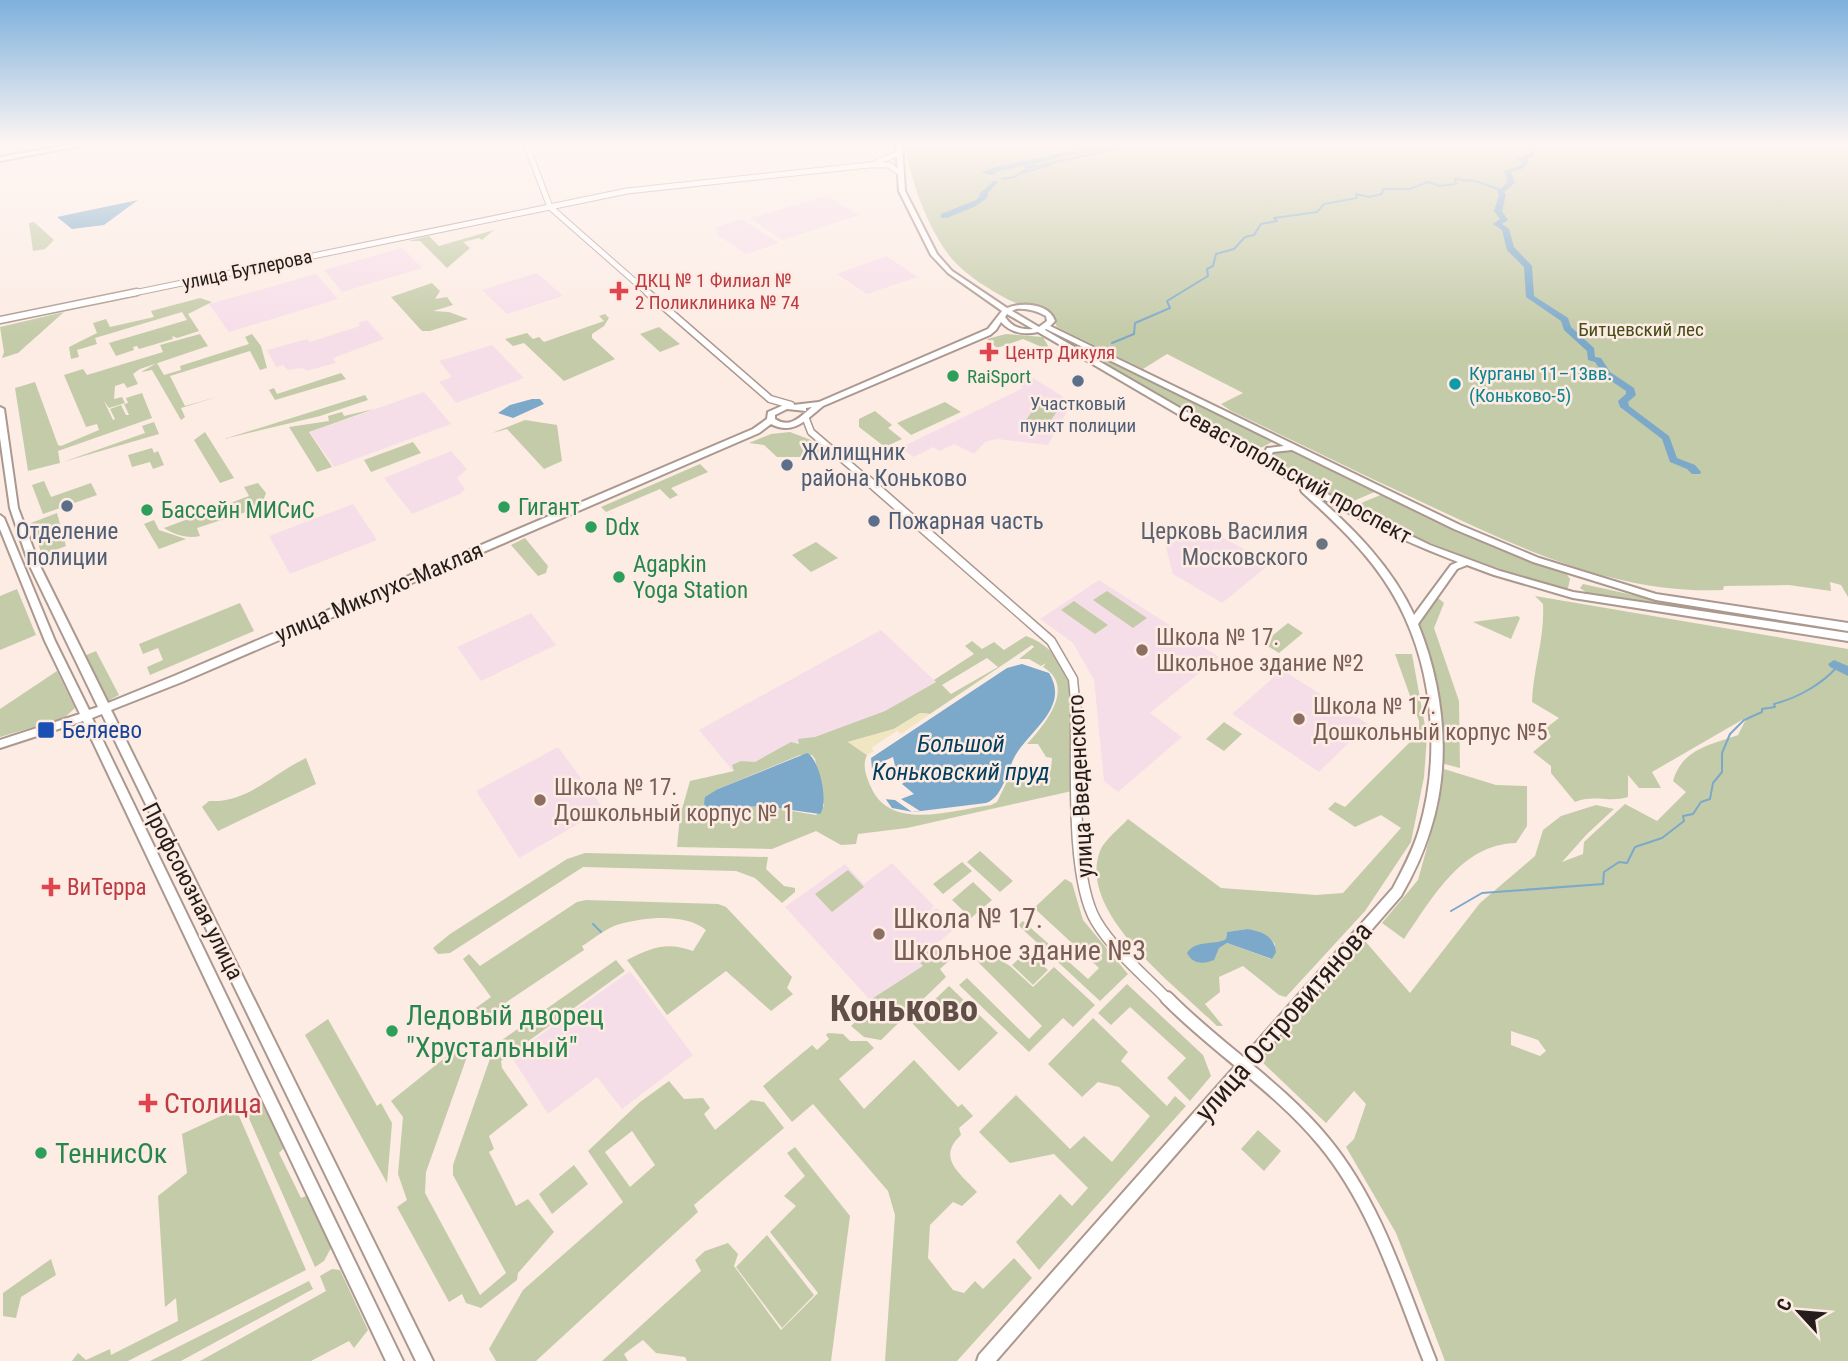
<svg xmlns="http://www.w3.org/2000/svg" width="1848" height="1361" font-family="'Roboto Condensed',sans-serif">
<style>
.education{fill:#f6dee9}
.green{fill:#c4cba8;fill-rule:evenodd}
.sand{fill:#f0e6c1}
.water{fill:#7ca9c9}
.pier{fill:#fcece4}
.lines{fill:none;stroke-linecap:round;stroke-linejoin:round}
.stream{stroke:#7ca9c9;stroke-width:2}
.river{fill:#7ca9c9;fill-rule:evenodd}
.minor-far4-casing{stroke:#ab988f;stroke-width:7}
.minor-far3-casing{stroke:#ab988f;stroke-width:9}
.minor-far2-casing{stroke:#ab988f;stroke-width:11}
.minor-far1-casing{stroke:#ab988f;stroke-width:13}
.minor-casing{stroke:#ab988f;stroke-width:16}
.major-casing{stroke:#ab988f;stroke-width:4}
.minor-far4{stroke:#fff;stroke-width:5}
.minor-far3{stroke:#fff;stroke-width:6}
.minor-far2{stroke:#fff;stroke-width:8}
.minor-far1{stroke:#fff;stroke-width:10}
.minor{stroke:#fff;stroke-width:12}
.major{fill:#fff;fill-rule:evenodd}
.health-dot{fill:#e0444e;stroke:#fcece4;stroke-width:2.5}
.leisure-dot{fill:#2e9e5b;stroke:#fcece4;stroke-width:2.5}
.service-dot{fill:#5c6f8a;stroke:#fcece4;stroke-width:2.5}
.culture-dot{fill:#0f9aa8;stroke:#fcece4;stroke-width:2.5}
.worship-dot{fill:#6b7280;stroke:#fcece4;stroke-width:2.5}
.education-dot{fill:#8d6e63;stroke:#fcece4;stroke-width:2.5}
.transit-dot{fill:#1a4fb4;stroke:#fcece4;stroke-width:2.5}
.labels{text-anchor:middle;stroke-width:5;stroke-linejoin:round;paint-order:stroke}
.far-street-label{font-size:19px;fill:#241d19;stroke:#fcece4}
.far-health-label{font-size:19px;fill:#be3a42;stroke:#fcece4;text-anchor:start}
.far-park-label{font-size:19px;fill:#454c15;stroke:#fcece4}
.far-culture-label{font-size:19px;fill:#0d838f;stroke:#fcece4;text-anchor:start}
.far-leisure-label{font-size:19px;fill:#27864d;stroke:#fcece4;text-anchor:start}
.far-service-label{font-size:19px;fill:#4e5e75;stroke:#fcece4}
.service-label{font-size:23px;fill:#4e5e75;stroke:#fcece4;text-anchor:start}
.street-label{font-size:23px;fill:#241d19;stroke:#fcece4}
.leisure-label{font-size:23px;fill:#27864d;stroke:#fcece4;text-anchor:start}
.worship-label{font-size:23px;fill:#5b616d;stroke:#fcece4;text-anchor:end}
.education-label{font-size:23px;fill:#785e54;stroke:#fcece4;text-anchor:start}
.transit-label{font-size:23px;fill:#164399;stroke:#fcece4;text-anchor:start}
.health-label{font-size:23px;fill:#be3a42;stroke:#fcece4;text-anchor:start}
.water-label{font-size:24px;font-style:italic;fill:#033e5e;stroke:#fcece4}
.near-education-label{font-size:28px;fill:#785e54;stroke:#fcece4;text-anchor:start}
.near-leisure-label{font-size:28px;fill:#27864d;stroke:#fcece4;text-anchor:start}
.near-street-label{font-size:28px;fill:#241d19;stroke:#fcece4}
.near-health-label{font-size:28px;fill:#be3a42;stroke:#fcece4;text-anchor:start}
.near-district-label{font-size:37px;font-weight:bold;fill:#5f4f47;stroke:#fcece4}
</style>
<rect width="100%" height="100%" fill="#fcece4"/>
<path class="education" d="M827,196L859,215L782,240L750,218Z
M742,219L779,243L746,254L715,233L719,232L714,228Z
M402,248L422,268L342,292L324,270Z
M886,256L918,277L867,294L837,274Z
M537,273L563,296L507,314L482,290Z
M316,274L338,299L229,332L209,304Z
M367,320L384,339L333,358L336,363L306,371L303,368L287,370L283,365L276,367L267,350L307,339L310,342L360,326L358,323Z
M492,345L524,378L456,403L439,382L452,377L439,361Z
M1033,378L1065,398L1069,408L1048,445L997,439L985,442L974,454L954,444L940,451L933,447L914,457L900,448L1023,388L1019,385Z
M424,392L451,424L334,467L310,432Z
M451,451L467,469L457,478L465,489L460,494L412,514L384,478Z
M353,504L377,540L290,574L269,536Z
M1199,524L1270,564L1222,603L1173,574L1166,548Z
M1099,580L1219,657L1150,713L1182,737L1118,792L1104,781L1094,680L1073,643L1040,619Z
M531,613L556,645L481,681L457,647Z
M881,630L936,682L885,711L733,771L699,730Z
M1282,670L1368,724L1319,772L1232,714Z
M558,747L604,809L519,858L476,791Z
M892,863L934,906L930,911L937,908L957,927L918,959L924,966L870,1000L785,907L845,864L864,884Z
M630,971L693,1055L622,1109L597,1077L548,1114L511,1056Z"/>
<path class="green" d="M906,144H1848V597L1841,585L1830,582L1831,591L1789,585L1724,586L1723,590C1611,595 1507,542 1409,496C1349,468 1290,439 1231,411L1221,404L1243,393L1167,354L1143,369L1057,327C1044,298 1033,312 1009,300C990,290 967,276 952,259C930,233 908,177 906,144Z
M34,222L54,240L45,249L33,251L29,223Z
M494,230L482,240L479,238L463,242L470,248L447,268L420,241H408L429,236L439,246Z
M432,283L440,291L435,299L447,297L453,305L433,311L449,312L468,319L430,331H422L391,297Z
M200,298L212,302L188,314L199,331L177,338L172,336L173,339L139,349L137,346L133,347L134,350L116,356L109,343L187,320L182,312L95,338L97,344L77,350L79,357L71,359L69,347L97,333L93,323L106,319L110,327L154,317L151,311Z
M64,312L18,353L2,358L4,352L0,327Z
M605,314L609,318L604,326L592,334V338L615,359L564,381L524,343L513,346L505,339L527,333L533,339L539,337L544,342L604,321L599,316Z
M659,327L680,344L660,352L640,334Z
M1051,332L1273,440L1274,441L1255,451Z
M200,334L208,346L140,369L133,374L138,384L127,388L124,383L115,386L114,399L122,397L125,403L109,408L104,401L113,420L115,419L110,409L121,405L126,415H129L124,404L128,403L126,398L142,393L152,418L58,451L60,463L28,471L15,388L35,382L58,445L61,446L99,430L97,424L86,427L64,375L83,369L87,375L163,352L160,345Z
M252,334L261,346L267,368L260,370L250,351L170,376L185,406L220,396L181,408L185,417L181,420L152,370L141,372L157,363L164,375L181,370L180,366L249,344L245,337Z
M1006,334L1043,337L1051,351L1023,339L997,348L987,339Z
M341,373L346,379L275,400L269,390L274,388L277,394Z
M365,395L368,400L320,416L224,439Z
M1042,398L1063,403L1044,430L1023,424Z
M945,402L961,412L911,435L897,423Z
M374,409L309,432L332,467L317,472L289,427L329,421L328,416L342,412L344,416Z
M875,411L892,425L888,428L902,439L885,447L859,427V419Z
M525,420L557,425L562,461L544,469L507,429L492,433Z
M154,422L159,434L63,462L145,433L142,426Z
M205,432L234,478L220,483L194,440Z
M790,432L811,440L831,458L827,460L823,457H777L764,445L749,443L771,434Z
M413,442L421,453L371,472L364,460Z
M152,448L154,453L158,451L164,465L153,469L150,462L132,467L128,455Z
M1288,450L1377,491L1344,505L1269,458L1271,452Z
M700,464L708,472L671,488L678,495L670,499L660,489L606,512L601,507Z
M44,481L51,497L91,483L97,495L43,514L32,485Z
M258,483L266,493L261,507L197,528L200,536C188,539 175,535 164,528L249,496L244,487Z
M1383,494L1470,536L1566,573L1570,579L1568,588L1562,589C1488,567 1419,540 1349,508Z
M57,513L66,546L42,555L31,523Z
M154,520L159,530L186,539L159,549L144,524Z
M525,538L548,566L546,573L538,576L511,545Z
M816,542L838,558L811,572L792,555Z
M1583,584L1733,617L1591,596L1580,588Z
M17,589L36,635L0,650V596Z
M1107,591L1147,618L1133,628L1093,600Z
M1535,596L1848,649V1361H1445L1396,1233L1346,1147L1354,1139L1366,1104L1354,1091L1326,1123L1260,1060L1365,941L1410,993L1480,903L1535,856L1543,830L1561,816L1596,805L1614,809L1587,834L1562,862L1583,854L1584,842L1625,804L1657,821L1686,792L1673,781C1682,749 1710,745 1738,735L1747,717L1652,772L1661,788H1639L1628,775V797C1610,803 1593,794 1575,802L1551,773V766L1533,752L1551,737L1546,728L1559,718L1532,702C1533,669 1545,638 1543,604ZM1511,1031L1538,1040L1546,1051L1540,1056L1511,1045Z
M1438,598L1444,603L1434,628L1459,701L1460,768L1441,763L1440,705L1417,626Z
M1074,601L1108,625L1095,634L1061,610Z
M240,603L254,631L150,675L145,662L147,667L163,660L158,648L143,654L139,644Z
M1518,616L1520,618L1511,639L1473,622Z
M1288,623L1303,633L1279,653L1263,643Z
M1026,636C1088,658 1073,739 1072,791L907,828L858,834L856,844L841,845L816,831L772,849L677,847L680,816L690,781L734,771L732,765L741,761L755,762L791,742L799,744L798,739L815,737L885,711L936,682L934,680L974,654L965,646L972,641L982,649L994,642L1004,650ZM1032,645L1034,647L1019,659H1029L1041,666L1046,663L1043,667C1077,687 1044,725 1027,744H1038L1046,757L1052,758L1051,769L1044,777L1038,772L1024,779L1018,770L1013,769L997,802L991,805C953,810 890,832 871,787C866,777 862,765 867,755L848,742L894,729L920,713L930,714ZM987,658L998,667L951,694L942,685ZM800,755H812L815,759L824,806L816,815L762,806L709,809L718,789Z
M96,651L119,695L108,701L84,656Z
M1395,654H1412L1427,737L1424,777L1411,842L1365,911L1286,997L1279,995L1243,966L1219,977L1220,992L1205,1004L1223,1026H1217C1179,988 1076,913 1100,851C1104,840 1120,828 1128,819L1221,888L1316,895L1343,893L1401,828L1381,815L1355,827L1328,809L1335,802L1345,807L1419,733V721ZM1247,929C1259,931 1267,934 1275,944L1271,959L1227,943L1219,947L1207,943L1218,944L1226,939L1227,932Z
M57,671L75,708L64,718L0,737V709Z
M1224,722L1242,734L1224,751L1206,739Z
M306,758L316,784L218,831L202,807L209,801C248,803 272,774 306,758Z
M1444,769L1496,785L1527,786V826L1516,843C1461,844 1432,899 1404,939L1382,923L1418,880L1439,804Z
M980,851L1013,881L1000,892L967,862Z
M585,853L768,857L766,869L784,886L795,888V892L782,903L755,878L736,871L583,867L450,953L438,954L433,948L450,934L567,859Z
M962,862L972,871L943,894L933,884Z
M848,870L864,887L832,912L815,894Z
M1065,879L1072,883L1083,920L1128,974L1100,1001L1018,925L1023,921L1088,979L1099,968L1034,908Z
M973,882L992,900L971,918L952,900Z
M586,900L718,904L726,907L792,977L787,988L793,994L771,1011L726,971L667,1015L627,960C650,948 667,941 693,951L706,930C686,913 645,917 620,924C607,927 594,939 582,946L584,950L468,1028L462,1018L491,997L463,959L469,954L480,966L577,902Z
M938,943L953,957L940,969L946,977L881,1040L864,1037L851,1026L873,1005L870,1000L923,966L917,959Z
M1027,951L1048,970L1033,985L1012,965Z
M988,952L1010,966L1033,987L1054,967L1095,1005L1073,1027L1063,1018L1029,1052L959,985L967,978L1029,1039L1042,1026L977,961Z
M616,960L625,971L501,1061L502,1068L528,1105L489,1136L494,1149L489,1152L516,1206L528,1199L554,1232L518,1273L517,1280L481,1308L466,1303L462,1294L449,1302L397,1207L407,1200L398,1174L403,1117L391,1101L452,1052L469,1051L426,1172L425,1193L480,1295L506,1273L453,1175V1165L493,1050L499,1042Z
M1127,984L1203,1055L1211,1076L1190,1101L1167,1078L1186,1058L1130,1007L1111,1025L1098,1013Z
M949,986L998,1033L959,1071L911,1022Z
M1093,1018L1128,1052L1121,1061L1167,1106L1175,1096L1186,1106L1039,1270L1016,1242L1060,1194L1072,1206L1088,1188L1054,1154L1010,1163L979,1132L1016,1095L1070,1149L1084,1136L1112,1162L1150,1116L1119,1087L1098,1082L1082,1097L1048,1064Z
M328,1019L377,1106L381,1103L392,1123L387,1183L305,1035Z
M828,1033L843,1034L850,1041H867L874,1048L839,1079L864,1109L914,1060L958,1107L962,1104L973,1116L959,1128L961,1135C936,1158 960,1173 977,1192L962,1206L953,1202L930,1225L928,1258L953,1290L964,1293L975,1281L983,1289L1014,1258L1032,1278L957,1361H885L895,1215L888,1191L813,1104L792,1122L763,1086L812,1045L817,1050L829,1039L826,1035Z
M669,1081L684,1099L703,1098L710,1108L704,1114L715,1130L751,1100L764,1102L784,1128L694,1205L698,1212L536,1361H496L489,1349L523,1290L623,1202L588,1151L640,1102ZM632,1131L655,1165L630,1187L605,1152Z
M256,1097L261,1099L284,1148L279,1153L301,1198L306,1196L331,1248L324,1261L315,1267L243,1105Z
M236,1109L306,1270L128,1361H72L78,1353L86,1360L110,1349L111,1355L178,1321L176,1298L165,1307L158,1196L187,1173L182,1134Z
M1258,1130L1281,1151L1264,1171L1241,1149Z
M795,1147L850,1216L831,1361H687L685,1357L656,1353L643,1340L624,1354L628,1361H602L701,1271L695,1260L705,1251L728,1243L738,1254L734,1266L781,1330L818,1293L770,1232L796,1206L784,1196L805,1176L787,1153Z
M574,1165L588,1184L552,1214L539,1194Z
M767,1235L814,1295L782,1328L736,1267Z
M51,1259L56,1275L21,1297L16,1318L3,1316V1293Z
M332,1269L340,1270L368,1330L354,1348L349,1341L311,1361H200L326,1291L320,1276Z
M309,1281L313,1289L181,1361H150Z"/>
<path class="sand" d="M920,713L930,714L901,734L897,731L871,748L874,751L867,755L848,742L894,729Z"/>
<path class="water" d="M138,200L104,225L72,229L57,217Z
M532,399H540L544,404L513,418L498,413L510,405Z
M1022,664L1049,673C1071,708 1027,732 1014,758C1007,772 1002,798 986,803L913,812L892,808L873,781L871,758L1007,668Z
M807,753C820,759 829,804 820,814L762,806L709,809L704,804L705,797L718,789Z
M1247,929C1262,931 1274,936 1276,952L1272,959L1227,943L1219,948L1214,960C1204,964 1193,965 1187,953C1196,939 1214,946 1226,939L1227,932Z"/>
<path class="pier" d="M893,757L896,770L914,774L902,784L914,794L901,799L920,811L912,812L895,800L883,799L873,781L870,771L875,765Z"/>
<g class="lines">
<path class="stream" d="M1025,167L1035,165L1032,162
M1022,173L1050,165
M1002,179L1015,177L1028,168L1106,151
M985,197L980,194L995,182
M1112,343L1134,334L1135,323L1170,308L1167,301L1208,276L1207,269L1213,266L1216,254L1234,249L1245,237L1254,235L1261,224L1277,221L1274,218L1317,212L1324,204L1357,198L1356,194L1369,197L1382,194L1383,189H1409L1429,182L1439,186L1456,184L1455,179L1475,181L1501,190
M1451,911L1482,893L1603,884L1604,872L1619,862L1627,863L1635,847L1662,838L1684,821L1683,816L1693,814L1701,802L1710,799L1713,783L1722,772V753L1730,734L1744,720L1762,712V709L1775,707L1774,704C1797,698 1821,685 1837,667
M593,924L601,932"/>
<path class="river" d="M1115,144H1123L1111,152L1076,154L995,172L996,173L993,175L981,173L993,168L1076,150L1109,148Z
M1532,144H1539L1534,149V156L1527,159L1529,161L1524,168L1511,172L1515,183L1504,192L1506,195L1502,211L1508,220L1502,224L1509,229L1514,247L1532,266L1534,296L1568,318L1571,327L1594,348L1595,357L1601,358L1610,372L1634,388L1636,395L1628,402L1629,406L1669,436L1677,458L1695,465L1701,472L1700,474H1692L1687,469L1670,462L1662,439L1620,407L1618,401L1626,394V391L1604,376L1595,362L1588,360L1587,351L1564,330L1561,321L1526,297L1524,267L1507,250L1502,230L1493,224L1500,219L1494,211L1499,195L1497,192L1508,182L1504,171L1520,166L1522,162L1517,159L1529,154L1528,149Z
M993,181L998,182L988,193L987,198L976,206L947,218H941V214L976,200Z
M1834,660L1848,666V676L1830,667L1828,664Z"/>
<defs>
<path id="minor-far4" d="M526,144L550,207L649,294
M877,162L900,153
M129,294L627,191L869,165H889L900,173"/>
<path id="minor-far3" d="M647,292L770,399L791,405
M0,320L137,292
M806,419L811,432L866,479"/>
<path id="minor-far2" d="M864,477L1051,641L1073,679L1076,711"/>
<path id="minor-far1" d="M1076,709C1077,762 1070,877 1096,921C1114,951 1144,975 1168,1000"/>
<path id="minor" d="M1167,998C1216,1048 1279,1087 1324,1142C1376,1205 1400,1286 1430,1361"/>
<path id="major" d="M74,144H88L0,161V157Z
M896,144H902L905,191L937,254L952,271L1007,308C1022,302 1049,303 1055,321L1050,326L1460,525L1539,558L1656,594L1848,623V631L1656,600L1533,562L1454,529L1292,450L1273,452L1270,458L1274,463L1345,504L1430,545L1500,571L1573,592L1848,633V641L1573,598L1494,575L1467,565L1457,569L1418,624C1444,688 1452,764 1430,831C1423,854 1413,875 1401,896L996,1361H977L979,1355L1393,888C1403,869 1413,850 1419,830C1442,753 1433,660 1391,591C1368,553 1335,522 1302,492L1301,490L1304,488L1038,332C1024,335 1011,333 1001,322L996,330L990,335L823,406C807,419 793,436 771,424L759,433L182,682L111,710L433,1361H416L102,714L92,718L403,1361H386L83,721L0,748V740L80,714L45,641L0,529V515L4,518L55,641L89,710L98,707L29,564L10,508L0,438V407L4,409L18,508L39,564L108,703L174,676L753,429L767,419L768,412L786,404L793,405L819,402L988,329L1002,311L948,273L931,255L899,191ZM1016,309C1027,308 1037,311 1046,316L1047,321L1039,327L1012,311ZM1007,314L1033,329C1020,330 1012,327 1005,317ZM1046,329L1284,446L1267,448L1263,456L1045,330ZM812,407C800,417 790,429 775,419V415L787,409L806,411V408ZM1314,494C1360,520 1408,543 1458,562L1451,565L1414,615C1392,567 1353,528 1314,494Z"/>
</defs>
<use href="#minor-far4" class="minor-far4-casing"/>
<use href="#minor-far3" class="minor-far3-casing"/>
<use href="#minor-far2" class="minor-far2-casing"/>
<use href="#minor-far1" class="minor-far1-casing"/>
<use href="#minor" class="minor-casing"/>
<use href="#major" class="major-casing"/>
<use href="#minor-far4" class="minor-far4"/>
<use href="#minor-far3" class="minor-far3"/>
<use href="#minor-far2" class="minor-far2"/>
<use href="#minor-far1" class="minor-far1"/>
<use href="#minor" class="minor"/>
<use href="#major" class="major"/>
</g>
<linearGradient id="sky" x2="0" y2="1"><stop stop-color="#7db0dc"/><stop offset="0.43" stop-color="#fef6f3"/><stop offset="1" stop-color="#fef6f3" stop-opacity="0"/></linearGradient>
<rect width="1848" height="335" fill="url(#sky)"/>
<g class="health-dot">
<path d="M615.5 280.5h7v7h7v7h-7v7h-7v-7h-7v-7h7z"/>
<path d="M985.5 341.5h7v7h7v7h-7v7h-7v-7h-7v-7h7z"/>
<path d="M47.5 876.5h7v7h7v7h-7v7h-7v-7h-7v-7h7z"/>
<path d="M144.5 1092.5h7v7h7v7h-7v7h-7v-7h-7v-7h7z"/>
</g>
<g class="leisure-dot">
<circle cx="953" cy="376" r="7"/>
<circle cx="504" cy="507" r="7"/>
<circle cx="147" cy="510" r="7"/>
<circle cx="591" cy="527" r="7"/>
<circle cx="619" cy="577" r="7"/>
<circle cx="392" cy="1031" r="7"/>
<circle cx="41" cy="1153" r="7"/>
</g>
<g class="service-dot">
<circle cx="1078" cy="381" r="7"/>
<circle cx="787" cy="465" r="7"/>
<circle cx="67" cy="506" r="7"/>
<circle cx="874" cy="521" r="7"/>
</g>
<circle class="culture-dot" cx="1455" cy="384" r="7"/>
<circle class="worship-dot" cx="1322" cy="544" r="7"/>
<g class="education-dot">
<circle cx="1142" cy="650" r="7"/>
<circle cx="1299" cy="719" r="7"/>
<circle cx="540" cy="800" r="7"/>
<circle cx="879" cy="934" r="7"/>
</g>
<rect class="transit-dot" x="37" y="721" width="18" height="18" rx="3.5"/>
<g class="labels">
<g class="far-street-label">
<text transform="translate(247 269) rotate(-12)" y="7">улица Бутлерова</text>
</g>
<g class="far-health-label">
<text x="635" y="287">ДКЦ № 1 Филиал №<tspan x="635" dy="22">2 Поликлиника № 74</tspan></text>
<text x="1005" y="359">Центр Дикуля</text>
</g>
<g class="far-park-label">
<text x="1641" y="336">Битцевский лес</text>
</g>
<g class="far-culture-label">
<text x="1469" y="380">Курганы 11–13вв.<tspan x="1469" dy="22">(Коньково-5)</tspan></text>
</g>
<g class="far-leisure-label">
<text x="967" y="383">RaiSport</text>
</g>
<g class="far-service-label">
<text x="1078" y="410">Участковый<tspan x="1078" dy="22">пункт полиции</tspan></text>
</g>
<g class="service-label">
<text x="801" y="460">Жилищник<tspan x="801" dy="26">района Коньково</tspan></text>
<text x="888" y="529">Пожарная часть</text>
<text x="67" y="539" text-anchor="middle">Отделение<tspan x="67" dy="26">полиции</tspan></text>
</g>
<g class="street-label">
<text transform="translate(1295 474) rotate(29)" y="8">Севастопольский проспект</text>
<text transform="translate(379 592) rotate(-23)" y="8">улица Миклухо-Маклая</text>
<text transform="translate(1080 786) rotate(-93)" y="8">улица Введенского</text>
<text transform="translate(193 891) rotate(63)" y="8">Профсоюзная улица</text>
</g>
<g class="leisure-label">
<text x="518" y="515">Гигант</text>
<text x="161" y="518">Бассейн МИСиС</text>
<text x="605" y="535">Ddx</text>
<text x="633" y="572">Agapkin<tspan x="633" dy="26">Yoga Station</tspan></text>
</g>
<g class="worship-label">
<text x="1308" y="539">Церковь Василия<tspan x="1308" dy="26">Московского</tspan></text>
</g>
<g class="education-label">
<text x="1156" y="645">Школа № 17.<tspan x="1156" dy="26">Школьное здание №2</tspan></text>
<text x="1313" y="714">Школа № 17.<tspan x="1313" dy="26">Дошкольный корпус №5</tspan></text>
<text x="554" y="795">Школа № 17.<tspan x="554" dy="26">Дошкольный корпус № 1</tspan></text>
</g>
<g class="transit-label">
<text x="62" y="738">Беляево</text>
</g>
<g class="health-label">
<text x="67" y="895">ВиТерра</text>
</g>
<g class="water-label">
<text x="961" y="752">Большой<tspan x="961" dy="28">Коньковский пруд</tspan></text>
</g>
<g class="near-education-label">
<text x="893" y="928">Школа № 17.<tspan x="893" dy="32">Школьное здание №3</tspan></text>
</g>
<g class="near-leisure-label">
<text x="406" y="1025">Ледовый дворец<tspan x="406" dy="32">"Хрустальный"</tspan></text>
<text x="55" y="1163">ТеннисОк</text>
</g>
<g class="near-street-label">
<text transform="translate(1283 1021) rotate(-49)" y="10">улица Островитянова</text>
</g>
<g class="near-health-label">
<text x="164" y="1113">Столица</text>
</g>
<g class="near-district-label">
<text x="904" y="1021">Коньково</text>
</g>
</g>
<g transform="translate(1799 1312) rotate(296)" stroke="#fcece4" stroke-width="5" paint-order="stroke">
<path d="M0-5L12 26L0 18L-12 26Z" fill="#241d19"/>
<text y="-10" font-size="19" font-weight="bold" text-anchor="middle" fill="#241d19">С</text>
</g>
</svg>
